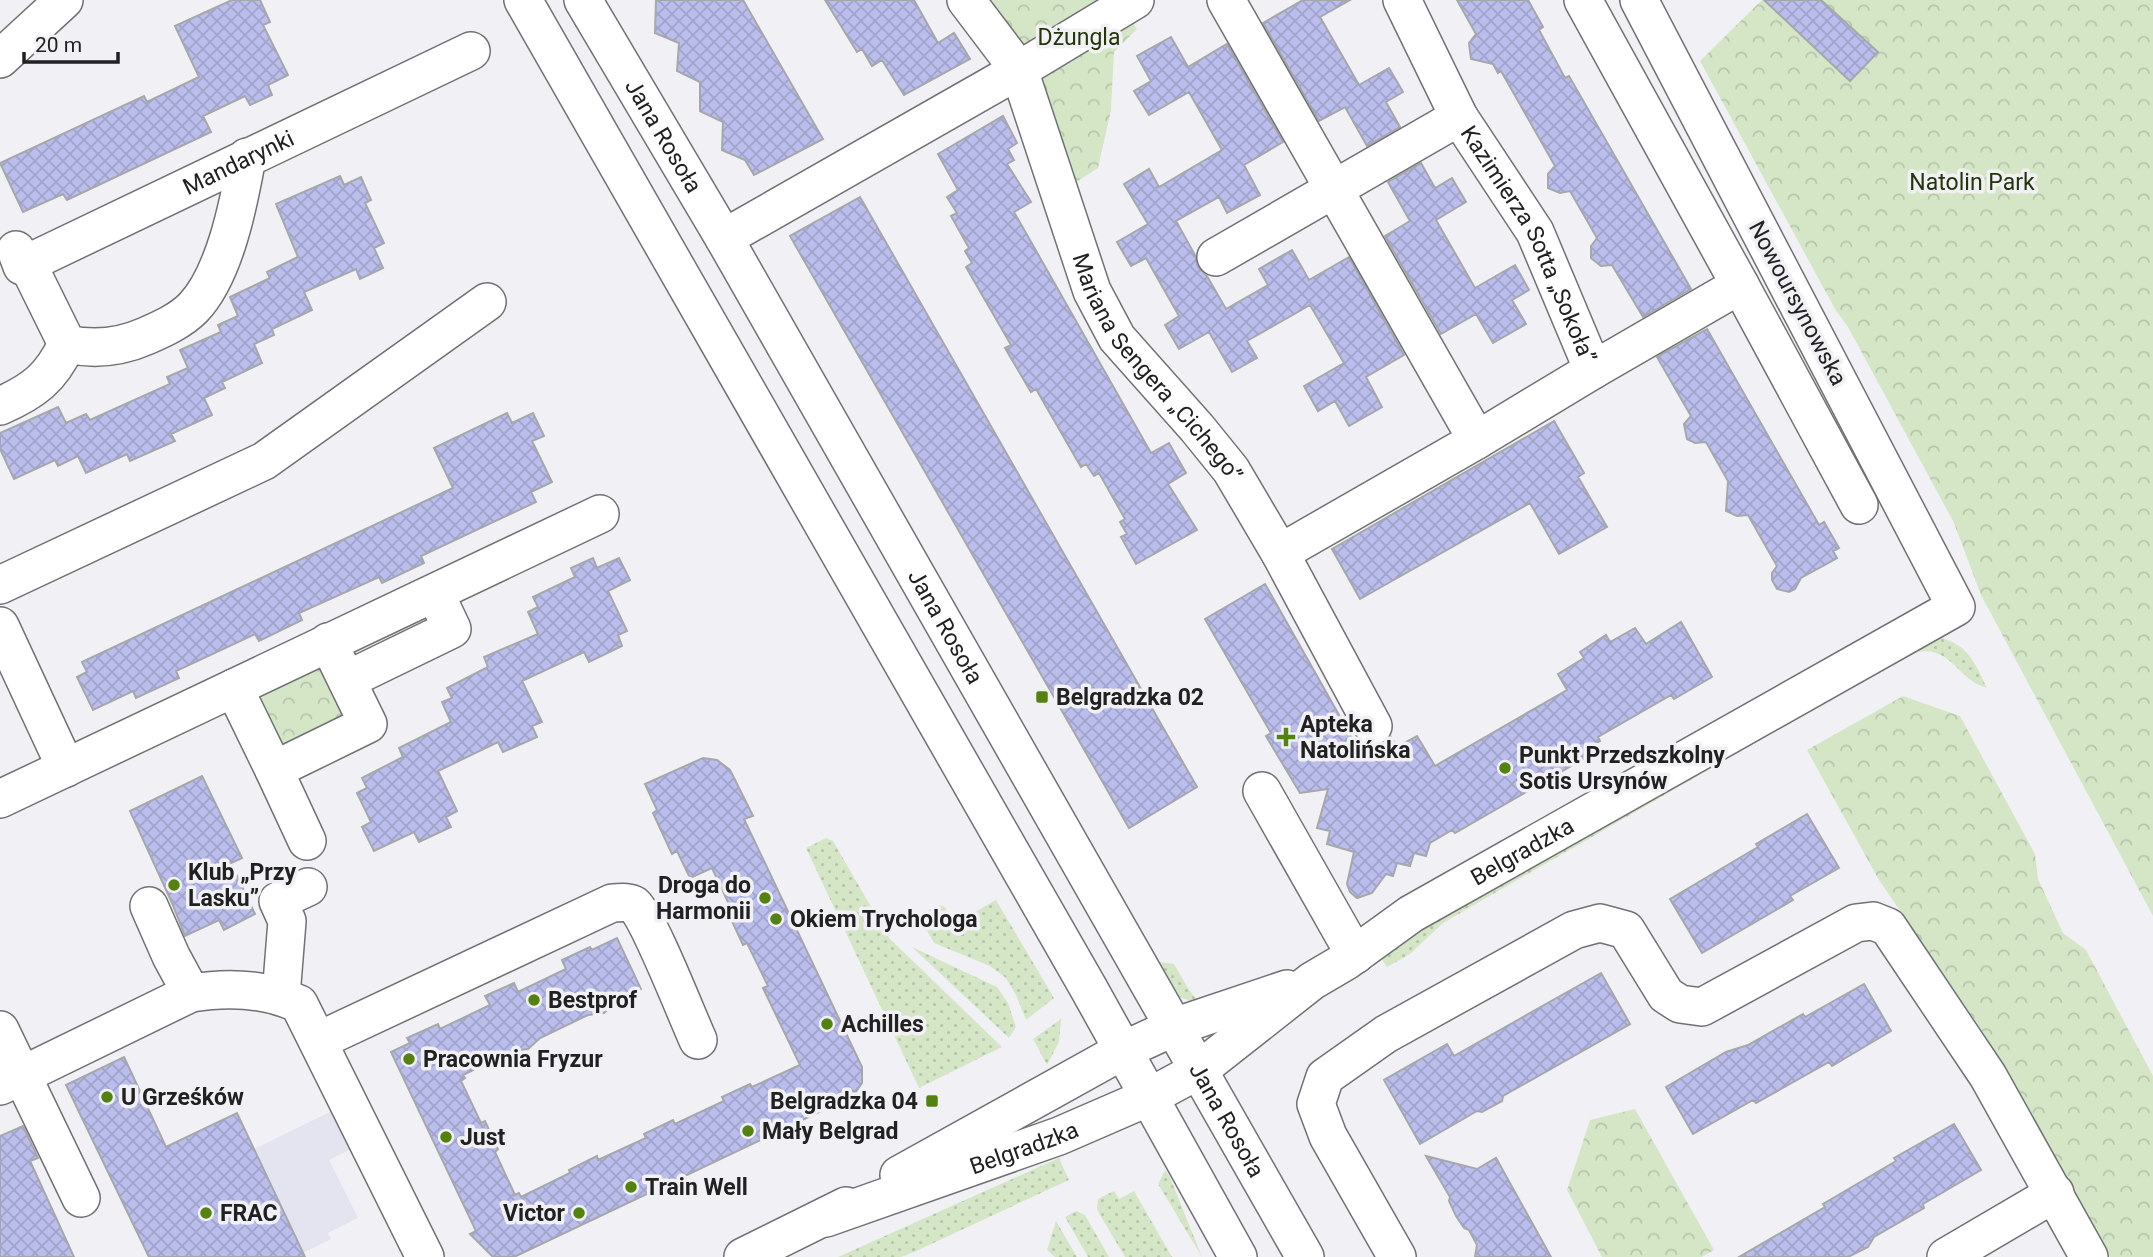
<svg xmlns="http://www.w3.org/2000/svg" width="2153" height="1257" font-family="Roboto,sans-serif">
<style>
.built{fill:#e3e4ef}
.grass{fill:url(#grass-dots)}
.park{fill:url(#park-crowns)}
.building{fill:url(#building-cross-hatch);stroke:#a6a7aa;stroke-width:2}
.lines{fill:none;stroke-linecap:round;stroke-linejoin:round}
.minor-casing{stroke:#717175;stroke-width:40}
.minor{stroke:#fff;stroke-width:37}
.poi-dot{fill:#548210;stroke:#f1f1f5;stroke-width:2.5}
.labels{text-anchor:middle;stroke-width:7;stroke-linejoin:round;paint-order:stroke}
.park-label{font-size:23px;fill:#223607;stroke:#f1f1f5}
.street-label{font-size:23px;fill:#212122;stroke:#f1f1f5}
.poi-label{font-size:23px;font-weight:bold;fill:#212122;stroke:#f1f1f5;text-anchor:start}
</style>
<defs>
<pattern id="grass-dots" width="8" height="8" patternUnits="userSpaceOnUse" patternTransform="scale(1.75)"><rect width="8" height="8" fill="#d5e6c7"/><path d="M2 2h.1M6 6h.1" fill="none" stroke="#b7c5ab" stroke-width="1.8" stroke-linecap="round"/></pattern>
<pattern id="park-crowns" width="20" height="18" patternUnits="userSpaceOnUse" patternTransform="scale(1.75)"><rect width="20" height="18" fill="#d5e6c7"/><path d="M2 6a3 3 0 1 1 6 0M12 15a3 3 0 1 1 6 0" fill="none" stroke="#b7c5ab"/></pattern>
<pattern id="building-cross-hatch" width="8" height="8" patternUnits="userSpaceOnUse" patternTransform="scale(1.75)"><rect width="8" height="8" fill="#bbbeec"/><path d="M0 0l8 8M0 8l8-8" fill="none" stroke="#a0a3ca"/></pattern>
</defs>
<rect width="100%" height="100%" fill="#f1f1f5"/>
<path class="built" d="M336,1109L355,1147L329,1160L358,1218L328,1233L331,1239L303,1253L254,1149Z"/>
<path class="grass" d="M1932,636C1967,642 1973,659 1987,688C1955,680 1952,641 1909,654L1443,923L1410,954L1387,967L1379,954Z
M826,838L833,841L889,938L1002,1047L919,1088L806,848Z
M996,900L1054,998L1026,1020L1016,995L1006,978L990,966L934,943L918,915L939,905L945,907L954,924Z
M912,947L997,987L1008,1003L1016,1027L1009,1038Z
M1159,962L1174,964L1189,990L1201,1005L1180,997Z
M1061,1019L1059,1042L1047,1065L1033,1039Z
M1059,1158L1069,1180L914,1252L901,1257H838Z
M1165,1170L1169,1175L1202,1257L1158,1184Z
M1114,1191L1119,1199L1134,1191L1172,1257H1125L1097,1210L1098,1199Z
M1076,1211L1085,1215L1109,1257H1088L1065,1217Z
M1056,1221L1077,1257H1055L1047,1250Z"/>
<path class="park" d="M980,0H1117L1137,29L1114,52L1111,110L1098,168L1069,187L1027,48L1011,43Z
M1762,0H2153V916L1981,595L1954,523L1848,327L1835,309L1700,61Z
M321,662L347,715L288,749L276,746L258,711L261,689Z
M1903,696L1960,716L2035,854L2038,879L2063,933L2086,950L2153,1076V1257H2110L1983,1032L1879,880L1807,750Z
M1635,1109L1714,1250L1702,1257H1602L1567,1190L1590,1120Z"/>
<path class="building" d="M232,0H260L270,22L263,25L288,75L268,85L272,95L250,105L245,96L203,116L211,132L67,200L63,194L23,212L0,163L144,96L147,102L199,77L175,26Z
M656,0H743L823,139L754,175L745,160L722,150L723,122L700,111V82L677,71L679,43L655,33Z
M825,0H914L938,43L954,33L970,59L904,95L882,60L872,66L862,49L857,52Z
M1303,0H1350L1320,17L1359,85L1389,68L1403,92L1386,102L1400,127L1367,146L1345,107L1319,121L1263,23Z
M1457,0H1528L1543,27L1539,30L1565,78L1569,76L1691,289L1643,317L1612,265L1601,266L1591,258V246L1597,238L1570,191L1560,193L1548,188V174L1555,166L1501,71L1498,73L1493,64L1471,59L1469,43L1476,34Z
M1764,0H1821L1878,52L1850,81Z
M1171,37L1188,67L1227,44L1283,142L1244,165L1260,195L1227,213L1219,197L1176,221L1195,255L1198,267L1207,276L1226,309L1268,285L1259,269L1292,250L1309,280L1349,257L1404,355L1366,377L1382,407L1349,426L1335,401L1318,411L1304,386L1344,363L1310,305L1247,341L1257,358L1232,372L1209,332L1179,349L1165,325L1179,316L1146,258L1131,266L1117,242L1148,224L1124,184L1149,169L1159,187L1222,150L1189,92L1149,115L1134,91L1151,81L1137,56Z
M1003,116L1017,143L1008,149L1014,160L1007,164L1031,202L1014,212L1151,453L1169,443L1186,473L1168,484L1197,530L1136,564L1121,537L1127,534L1120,522L1125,519L1099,473L1094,476L1086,464L1081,467L1036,389L1031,392L1005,348L1011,345L966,267L972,263L965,251L969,248L951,216L957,213L947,197L958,190L938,154Z
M1421,163L1435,188L1452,178L1466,202L1436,220L1475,288L1515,265L1529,290L1512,300L1526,324L1493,343L1476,314L1441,334L1385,236L1410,221L1388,182Z
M340,176L344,185L361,177L371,200L365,203L384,243L374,248L383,268L360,279L356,269L304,292L312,310L272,329L274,335L254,344L262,363L222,382L225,388L204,398L212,415L171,434L175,441L130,461L127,454L86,473L78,456L58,466L55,460L14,479L0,449V433L58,407L66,423L86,414L90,420L170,384L167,377L188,368L180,350L221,332L218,325L238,316L230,297L270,278L267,272L298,257L276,204Z
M860,197L1197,787L1129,828L790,236Z
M1707,329L1819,525L1824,522L1839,548L1833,551L1837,558L1801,578L1795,589L1789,592L1777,589L1772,580V573L1777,566L1748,515L1737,516L1726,511L1728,481L1706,442L1695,443L1687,439L1684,424L1691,416L1657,357Z
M507,413L512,423L533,413L544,436L532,441L552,482L531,492L536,502L421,556L424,563L382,583L379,577L299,613L302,620L259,641L255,634L176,671L179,678L136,698L133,691L93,710L77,677L87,672L82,662L453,488L434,448Z
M1554,421L1584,473L1578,477L1607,527L1559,554L1530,503L1360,599L1332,549Z
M593,558L597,568L619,558L630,580L608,591L627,631L618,635L622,646L589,662L584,652L522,681L542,722L532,726L537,737L503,752L498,742L438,771L457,811L446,817L451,827L419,842L414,832L374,851L362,827L371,822L357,793L367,788L362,778L403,757L399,748L451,722L442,702L452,698L447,688L488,667L484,657L538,634L528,612L538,607L533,597L575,577L571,568Z
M1265,584L1356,745L1361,743L1372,747L1382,745L1391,737L1397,747L1417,736L1435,766L1567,690L1558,674L1584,658L1580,652L1606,635L1610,642L1635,628L1646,644L1681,622L1712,677L1674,699L1671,695L1598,737L1600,741L1587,748L1592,754L1455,833L1452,830L1430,843L1426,856L1414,853L1410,866L1397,863L1393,876L1386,874L1372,893L1357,898L1350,892L1347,884L1354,852L1327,844L1330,831L1317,828L1328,789L1300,793L1266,736L1271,733L1205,619Z
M703,758L717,760L730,770L753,816L744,819L862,1067V1083L853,1096L514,1257H493L470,1234L476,1231L391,1052L410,1043L407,1038L438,1024L440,1029L490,1005L485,996L514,983L518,992L566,969L562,960L590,947L592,950L617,938L641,989L615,1002L604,1013L588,1015L540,1038L528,1049L512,1051L463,1075L465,1078L461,1081L481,1123L485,1121L498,1149L495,1152L515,1195L519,1193L521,1197L570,1173L569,1170L597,1156L598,1160L646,1138L644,1134L673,1120L675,1124L724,1101L722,1097L750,1084L752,1087L800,1065L763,988L768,986L747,943L743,945L730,917L734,915L712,868L690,878L677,851L672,854L653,813L657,810L645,784Z
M202,776L242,858L231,863L255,914L224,930L219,920L185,936L172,903L130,811Z
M1807,814L1839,868L1790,896L1793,900L1702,953L1670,899L1758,847L1756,844Z
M1601,973L1630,1024L1503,1096L1502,1101L1482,1112L1477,1111L1420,1144L1384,1080L1447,1044L1454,1056Z
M1864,984L1891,1031L1832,1066L1829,1062L1756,1103L1753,1100L1693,1134L1666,1087L1726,1052L1748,1045L1803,1014L1805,1017Z
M124,1057L166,1147L237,1113L305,1257H149L66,1085Z
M1954,1124L1981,1170L1923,1204L1924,1208L1874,1237L1868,1247L1848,1257H1739L1825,1207L1823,1204L1896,1161L1894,1158Z
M23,1126L38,1158L30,1161L74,1257H0V1136Z
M1426,1156L1477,1169L1496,1158L1551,1257H1475L1477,1245L1469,1230L1464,1228L1456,1216L1449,1201L1450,1197Z"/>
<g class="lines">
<defs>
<g id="minor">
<path d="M523,0L1089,989L1238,1257"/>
<path id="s1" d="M583,0L724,238L1305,1257"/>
<path id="s2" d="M966,0L1019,70L1092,291L1117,338L1197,428L1231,470L1280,553L1373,726"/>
<path d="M1226,0L1477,440L1280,553"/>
<path id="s3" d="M1402,0L1459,117L1535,232L1593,370"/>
<path d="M0,59L64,0"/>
<path d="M724,238L1019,70L1135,0"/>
<path id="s4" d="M16,250L22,266L471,51"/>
<path d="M1216,257L1459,117"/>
<path d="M27,263L67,344C94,350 121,347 146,336C162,329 180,321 193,308C225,275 239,202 247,157"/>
<path d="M1740,285L1859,505"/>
<path d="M0,406C34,391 51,378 67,344"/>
<path d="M1477,440L1593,370L1740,285L1583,0"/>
<path d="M0,585L264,461L487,302"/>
<path d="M0,626L66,768"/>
<path d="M347,680L452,629L435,593"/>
<path d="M234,688L274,770L368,724L328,642"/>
<path d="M274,770L307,841"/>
<path d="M1262,791L1355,955"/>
<path d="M0,799L600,514"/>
<path d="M149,906L171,956L191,993"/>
<path d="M281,996L287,921L278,901L308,887"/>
<path d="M0,1030L81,1198"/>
<path d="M318,1041L612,903C619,903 628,901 634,905C649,918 687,1016 698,1040"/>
<path d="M0,1086L191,993C228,987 265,988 299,1004L425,1257"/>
<path d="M899,1175L1122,1051L1174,1027L1287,989"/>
<path id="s5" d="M826,1218L1059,1136L1149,1097L1199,1070L1312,981L1346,961L1411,914L1956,607L1639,0"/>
<path d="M743,1257L846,1206"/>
<path d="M1397,1257L1328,1136L1316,1104L1325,1077L1386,1034L1574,930L1600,923L1626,930L1666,995L1680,1004L1702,1007L1856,923L1873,921L1888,927L1988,1076L2089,1257"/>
<path d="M1946,1257L2055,1193"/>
</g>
</defs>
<use href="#minor" class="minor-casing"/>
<use href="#minor" class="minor"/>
</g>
<g class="poi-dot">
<rect x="1035" y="690" width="14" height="14" rx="3.5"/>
<path d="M1282.5 726.5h7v7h7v7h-7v7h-7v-7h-7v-7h7z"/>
<circle cx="1505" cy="768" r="7"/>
<circle cx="174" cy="885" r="7"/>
<circle cx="765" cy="898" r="7"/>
<circle cx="776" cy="919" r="7"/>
<circle cx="534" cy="1000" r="7"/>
<circle cx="827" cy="1024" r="7"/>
<circle cx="409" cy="1059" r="7"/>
<circle cx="107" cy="1097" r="7"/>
<rect x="925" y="1094" width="14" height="14" rx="3.5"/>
<circle cx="748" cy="1131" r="7"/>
<circle cx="446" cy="1137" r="7"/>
<circle cx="631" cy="1187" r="7"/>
<circle cx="206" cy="1213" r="7"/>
<circle cx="579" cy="1213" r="7"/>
</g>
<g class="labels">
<g class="park-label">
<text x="1079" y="45">Dżungla</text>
<text x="1972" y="190">Natolin Park</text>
</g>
<g class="street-label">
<text dy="8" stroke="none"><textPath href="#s1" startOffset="158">Jana Rosoła</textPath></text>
<text dy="8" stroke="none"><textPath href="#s4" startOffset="257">Mandarynki</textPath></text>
<text dy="8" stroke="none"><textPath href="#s3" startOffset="276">Kazimierza Sotta „Sokoła”</textPath></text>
<text transform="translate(1798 303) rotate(62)" y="8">Nowoursynowska</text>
<text dy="8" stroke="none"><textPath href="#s2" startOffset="420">Mariana Sengera „Cichego”</textPath></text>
<text dy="8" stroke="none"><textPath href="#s1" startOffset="724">Jana Rosoła</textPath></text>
<text dy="8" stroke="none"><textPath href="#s5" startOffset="793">Belgradzka</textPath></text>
<text dy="8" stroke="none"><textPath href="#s1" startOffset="1292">Jana Rosoła</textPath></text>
<text dy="8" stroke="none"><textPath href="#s5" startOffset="210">Belgradzka</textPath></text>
</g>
<g class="poi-label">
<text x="1056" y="705">Belgradzka 02</text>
<text x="1300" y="732">Apteka<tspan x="1300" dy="26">Natolińska</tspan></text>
<text x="1519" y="763">Punkt Przedszkolny<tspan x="1519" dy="26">Sotis Ursynów</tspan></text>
<text x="188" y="880">Klub „Przy<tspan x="188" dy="26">Lasku”</tspan></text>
<text x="751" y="893" text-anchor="end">Droga do<tspan x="751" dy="26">Harmonii</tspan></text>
<text x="790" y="927">Okiem Trychologa</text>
<text x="548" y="1008">Bestprof</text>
<text x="841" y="1032">Achilles</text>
<text x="423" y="1067">Pracownia Fryzur</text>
<text x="121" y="1105">U Grześków</text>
<text x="918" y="1109" text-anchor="end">Belgradzka 04</text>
<text x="762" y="1139">Mały Belgrad</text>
<text x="460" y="1145">Just</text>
<text x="645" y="1195">Train Well</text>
<text x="220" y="1221">FRAC</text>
<text x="565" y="1221" text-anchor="end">Victor</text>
</g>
</g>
<path d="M24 52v10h94v-10" fill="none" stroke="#212122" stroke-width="3.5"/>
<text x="35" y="52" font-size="21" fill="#212122" stroke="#f1f1f5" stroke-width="5" paint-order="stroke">20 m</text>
</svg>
